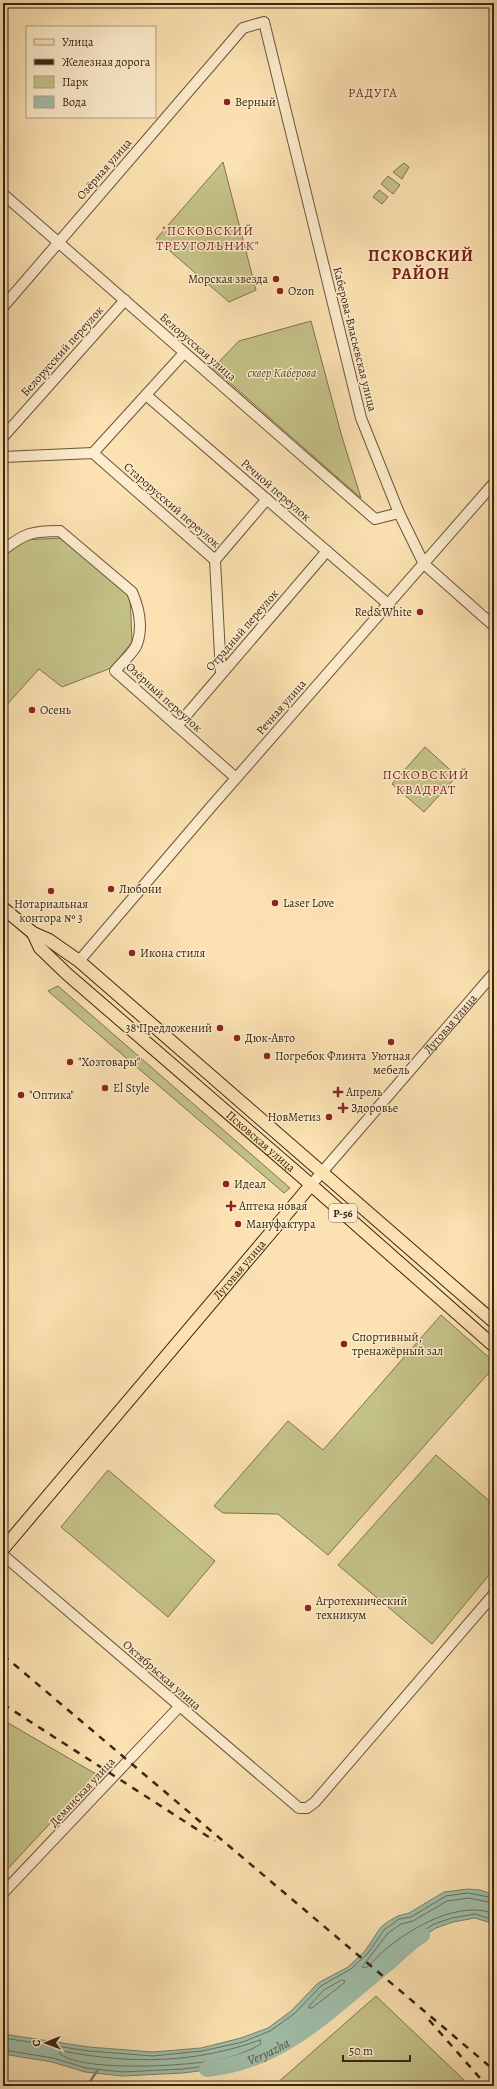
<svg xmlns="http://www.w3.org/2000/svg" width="497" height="2089" font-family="Alegreya,serif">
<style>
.green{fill:#c4c288;stroke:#7e744e}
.water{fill:#a0bea9;stroke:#77816d}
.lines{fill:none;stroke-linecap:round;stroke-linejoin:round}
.shore{stroke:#6c725e;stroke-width:1}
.stream{stroke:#77816d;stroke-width:2.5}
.river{stroke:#a0bea9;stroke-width:16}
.minor-casing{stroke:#6a553b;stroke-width:12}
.major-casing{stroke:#392613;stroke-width:14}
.minor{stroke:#fdeccd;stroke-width:10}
.major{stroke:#fce2b2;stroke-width:12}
.rail{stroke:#392613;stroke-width:2.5;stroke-dasharray:7 7;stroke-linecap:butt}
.poi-dot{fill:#8f2418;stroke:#fdeccd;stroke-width:1.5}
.labels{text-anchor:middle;stroke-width:3;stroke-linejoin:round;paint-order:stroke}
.shield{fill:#fdeccd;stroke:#74614b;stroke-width:1}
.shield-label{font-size:11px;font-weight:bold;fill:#392613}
.poi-label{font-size:12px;fill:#392613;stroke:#fdeccd;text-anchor:start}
.street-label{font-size:12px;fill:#392613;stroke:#fdeccd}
.park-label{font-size:12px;font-style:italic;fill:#5c4d30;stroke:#fdeccd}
.neighbourhood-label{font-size:13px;letter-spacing:1px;fill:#7a1f14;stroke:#fdeccd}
.water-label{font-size:13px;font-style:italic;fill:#585440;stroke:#fdeccd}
.district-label{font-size:16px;font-weight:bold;letter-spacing:1px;fill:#7a1f14;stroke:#fdeccd}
</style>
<rect width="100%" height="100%" fill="#fce2b2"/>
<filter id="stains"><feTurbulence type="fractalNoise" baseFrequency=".005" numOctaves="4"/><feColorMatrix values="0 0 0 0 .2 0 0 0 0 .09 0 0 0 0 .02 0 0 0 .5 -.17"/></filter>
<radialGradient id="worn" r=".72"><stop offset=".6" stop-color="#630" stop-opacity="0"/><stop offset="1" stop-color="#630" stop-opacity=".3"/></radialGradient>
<path class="green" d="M223,162L256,290L229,302L156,239Z
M404,163L409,167L402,179L393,172Z
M388,176L400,185L393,194L381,184Z
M379,190L388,197L382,204L373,197Z
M311,321L342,437L361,498L213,368L239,341Z
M64,538L130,595L132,642L111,668L62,687L39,669L3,709V557L19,540Z
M425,747L457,776L424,812L392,784Z
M58,986L290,1188L284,1193L48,991Z
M441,1315L494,1362V1367L328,1555L278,1514L223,1513L214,1506L288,1421L323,1450Z
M436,1455L494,1505V1569L432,1644L338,1565Z
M108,1470L215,1561L168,1617L61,1527Z
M3,1720L96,1774L3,1874Z
M376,1996L464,2080L466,2086H270L275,2085Z"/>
<path class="water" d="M468,1889L480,1890L494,1895V1924L475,1918L453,1922L436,1928L390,1957L382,1968L365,1979L289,2039L250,2061L222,2068L183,2073L122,2076L85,2072L52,2062L3,2054V2034L89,2047L153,2052L201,2048L241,2038L268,2028L291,2011L318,1983L348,1967L365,1951L381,1927L389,1921L398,1916L409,1913L444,1892Z"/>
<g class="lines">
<path class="shore" d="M494,1903L468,1898L447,1901L413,1921L401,1924L388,1933L362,1967L365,1968C374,1963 377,1956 385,1950C410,1928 461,1899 494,1914
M342,1980L345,1981L344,1983L312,2008H309V2006L324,1990Z
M3,2038L89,2051L153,2056L202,2051L243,2042L270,2031L294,2014L321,1986L351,1969L368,1953L384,1930L399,1919L411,1917L446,1896L468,1893L494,1898
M260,2040L261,2044C249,2051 236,2056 222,2059C192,2066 81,2073 59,2053L62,2051C131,2064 193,2064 260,2040Z
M3,2050L53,2058L86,2068L122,2072L183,2069L222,2064L248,2057L286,2036L363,1976L379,1965L388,1954L434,1924L452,1918L475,1914L494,1920"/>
<path class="stream" d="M87,2086L97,2071"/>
<path class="river" id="s1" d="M207,2069C284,2061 329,2010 387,1964C399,1954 408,1943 422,1935"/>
<defs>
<g id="minor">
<path d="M3,194L375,519L399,513"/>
<path d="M3,307L243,28L264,22L361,418L399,513L424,564L494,626"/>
<path d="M146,395L388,604"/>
<path d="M3,437L125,300"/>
<path d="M93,453L184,353"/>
<path d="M3,457L93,453L215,560L221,674"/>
<path d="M3,550C25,533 32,531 60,531L132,592C139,608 143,627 137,644C134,653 121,663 115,671L236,778"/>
<path d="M215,560L267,499"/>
<path d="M177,726L327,551"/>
<path d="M79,961L210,808L494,483"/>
<path id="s2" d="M311,1185L494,973"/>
<path d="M3,1555L299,1808H307L315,1802L494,1594"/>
<path d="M3,1893L179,1707"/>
</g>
<g id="major">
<path d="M3,908L33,933L49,940L79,961L494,1322"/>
<path id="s3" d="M33,933L40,948L67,974L301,1176L494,1346"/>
<path id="s4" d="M3,1549L311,1185"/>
</g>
</defs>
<use href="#minor" class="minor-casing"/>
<use href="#major" class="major-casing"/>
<use href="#minor" class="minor"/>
<use href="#major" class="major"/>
<path class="rail" d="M3,1655L494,2070
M3,1704L215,1841
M429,2020L487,2086"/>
</g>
<g class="poi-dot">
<circle cx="227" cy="102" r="4"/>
<circle cx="276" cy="279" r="4"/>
<circle cx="280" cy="291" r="4"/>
<circle cx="420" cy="612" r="4"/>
<circle cx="32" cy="710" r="4"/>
<circle cx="111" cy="889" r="4"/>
<circle cx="51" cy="891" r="4"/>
<circle cx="275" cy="903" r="4"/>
<circle cx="132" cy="953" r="4"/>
<circle cx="220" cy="1028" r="4"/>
<circle cx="237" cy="1038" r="4"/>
<circle cx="391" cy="1042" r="4"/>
<circle cx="267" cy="1056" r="4"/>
<circle cx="70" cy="1062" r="4"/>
<circle cx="105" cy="1088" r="4"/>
<path d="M336 1086h4v4h4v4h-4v4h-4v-4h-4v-4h4z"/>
<circle cx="21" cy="1095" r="4"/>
<path d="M341 1102h4v4h4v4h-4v4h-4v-4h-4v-4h4z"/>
<circle cx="329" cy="1117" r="4"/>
<circle cx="226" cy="1184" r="4"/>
<path d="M229 1200h4v4h4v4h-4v4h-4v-4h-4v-4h4z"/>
<circle cx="238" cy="1224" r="4"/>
<circle cx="344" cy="1344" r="4"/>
<circle cx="308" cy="1608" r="4"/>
</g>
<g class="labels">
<rect class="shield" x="329" y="1204" width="28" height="18" rx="3"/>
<g class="shield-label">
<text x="343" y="1217">Р-56</text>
</g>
<g class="poi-label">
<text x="235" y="106">Верный</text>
<text x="268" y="283" text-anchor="end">Морская звезда</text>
<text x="288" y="295">Ozon</text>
<text x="412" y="616" text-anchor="end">Red&amp;White</text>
<text x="40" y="714">Осень</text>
<text x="119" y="893">Любони</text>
<text x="283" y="907">Laser Love</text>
<text x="51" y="908" text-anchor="middle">Нотариальная<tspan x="51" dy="14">контора № 3</tspan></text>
<text x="140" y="957">Икона стиля</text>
<text x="212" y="1032" text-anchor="end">38 Предложений</text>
<text x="245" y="1042">Дюк-Авто</text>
<text x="275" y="1060">Погребок Флинта</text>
<text x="391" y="1060" text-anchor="middle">Уютная<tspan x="391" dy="14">мебель</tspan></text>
<text x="78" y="1066">"Хозтовары"</text>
<text x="113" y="1092">El Style</text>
<text x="346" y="1096">Апрель</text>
<text x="29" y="1099">"Оптика"</text>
<text x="351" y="1112">Здоровье</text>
<text x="321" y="1121" text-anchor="end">НовМетиз</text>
<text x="234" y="1188">Идеал</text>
<text x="239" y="1210">Аптека новая</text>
<text x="246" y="1228">Мануфактура</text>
<text x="352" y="1341">Спортивный,<tspan x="352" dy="14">тренажёрный зал</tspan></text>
<text x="316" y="1605">Агротехнический<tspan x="316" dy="14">техникум</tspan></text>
</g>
<g class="street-label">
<text transform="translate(104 169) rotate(-49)" y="4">Озёрная улица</text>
<text transform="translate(355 339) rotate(76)" y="4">Каберова-Власьевская улица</text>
<text transform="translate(198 347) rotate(41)" y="4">Белорусская улица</text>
<text transform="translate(62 351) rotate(-48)" y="4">Белорусский переулок</text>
<text transform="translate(276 490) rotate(41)" y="4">Речной переулок</text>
<text transform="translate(172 505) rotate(41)" y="4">Старорусский переулок</text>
<text transform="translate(242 630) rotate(-49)" y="4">Отрадный переулок</text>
<text transform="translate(164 697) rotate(42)" y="4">Озёрный переулок</text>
<text transform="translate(281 707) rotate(-49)" y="4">Речная улица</text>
<text dy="4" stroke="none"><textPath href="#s2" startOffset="213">Луговая улица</textPath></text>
<text dy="4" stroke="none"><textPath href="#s3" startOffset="310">Псковская улица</textPath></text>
<text dy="4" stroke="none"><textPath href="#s4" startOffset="366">Луговая улица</textPath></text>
<text transform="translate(162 1675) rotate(41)" y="4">Октябрьская улица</text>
<text transform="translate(82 1792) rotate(-47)" y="4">Демянская улица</text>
</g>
<g class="park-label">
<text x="282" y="377">сквер Каберова</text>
</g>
<g class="neighbourhood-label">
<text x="373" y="97">РАДУГА</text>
<text x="208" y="235">"ПСКОВСКИЙ<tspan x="208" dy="15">ТРЕУГОЛЬНИК"</tspan></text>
<text x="426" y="779">ПСКОВСКИЙ<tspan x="426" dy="15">КВАДРАТ</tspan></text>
</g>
<g class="water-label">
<text dy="5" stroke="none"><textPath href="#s1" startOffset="64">Veryazha</textPath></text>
</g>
<g class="district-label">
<text x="421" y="261">ПСКОВСКИЙ<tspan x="421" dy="18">РАЙОН</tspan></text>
</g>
</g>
<rect width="497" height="2089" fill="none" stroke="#fce2b2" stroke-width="16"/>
<rect x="4" y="4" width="489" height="2081" fill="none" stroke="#392613" stroke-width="2"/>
<rect x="8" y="8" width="481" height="2073" fill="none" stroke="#392613"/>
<rect x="26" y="26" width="130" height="92" fill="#fdeccd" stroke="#af9d83"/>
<rect x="34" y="39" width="20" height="6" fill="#fce2b2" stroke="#af9d83"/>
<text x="62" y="46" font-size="12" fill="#392613">Улица</text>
<rect x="34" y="59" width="20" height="6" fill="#392613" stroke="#af9d83"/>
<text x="62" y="66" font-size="12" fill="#392613">Железная дорога</text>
<rect x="34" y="76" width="20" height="12" fill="#c4c288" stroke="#af9d83"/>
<text x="62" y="86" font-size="12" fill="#392613">Парк</text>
<rect x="34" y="96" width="20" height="12" fill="#a0bea9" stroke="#af9d83"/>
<text x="62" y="106" font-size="12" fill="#392613">Вода</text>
<g transform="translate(46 2043) rotate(269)" stroke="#fdeccd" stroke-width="3" paint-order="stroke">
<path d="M0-3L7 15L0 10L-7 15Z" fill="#392613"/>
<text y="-6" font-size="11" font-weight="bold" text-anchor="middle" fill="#392613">С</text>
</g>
<path d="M343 2055v6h67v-6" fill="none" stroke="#392613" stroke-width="2"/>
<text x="349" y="2055" font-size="12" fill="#392613" stroke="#fdeccd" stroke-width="3" paint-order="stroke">50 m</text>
<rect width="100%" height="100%" filter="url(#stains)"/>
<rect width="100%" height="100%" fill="url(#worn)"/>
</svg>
